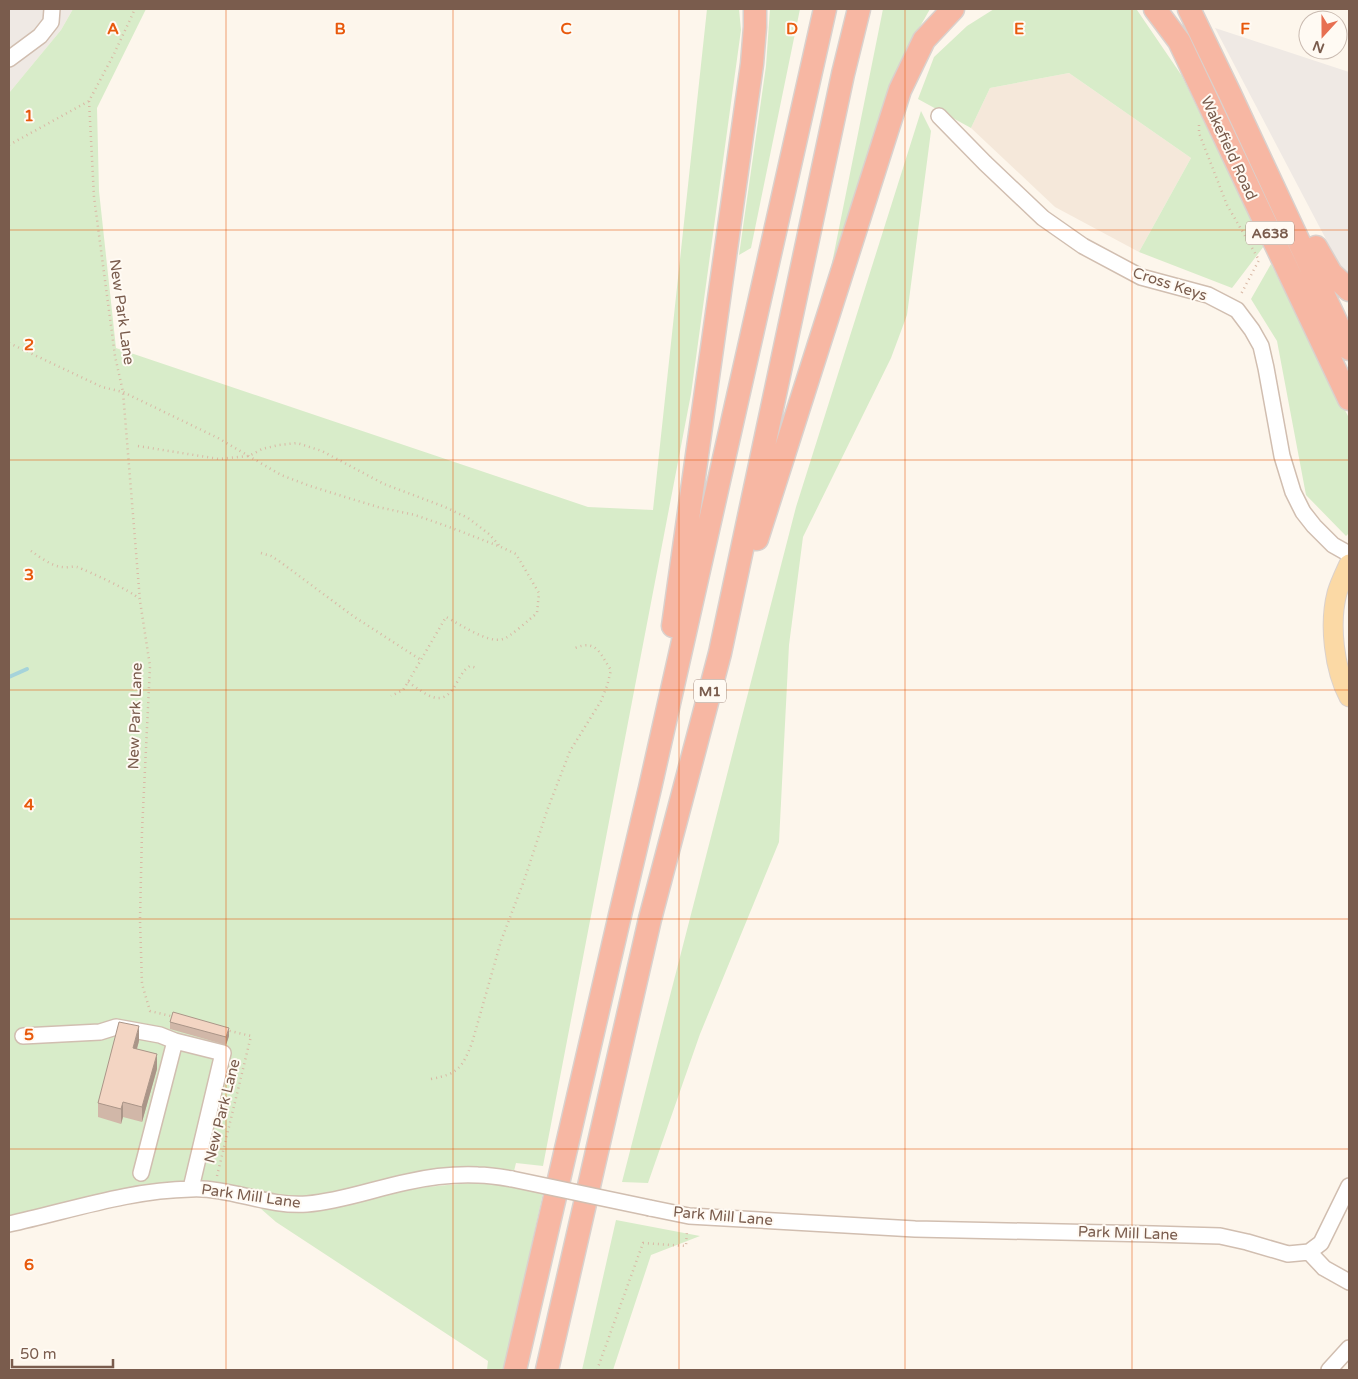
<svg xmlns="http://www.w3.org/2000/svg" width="1358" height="1379" font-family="'Varela Round',sans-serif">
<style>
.residential{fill:#f5e8da}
.industrial{fill:#efe9e4}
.green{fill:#d8ecc9}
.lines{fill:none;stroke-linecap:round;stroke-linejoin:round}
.stream{stroke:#a5d3da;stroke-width:4}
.minor-casing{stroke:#d1beb0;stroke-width:18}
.major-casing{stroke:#dad1cd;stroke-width:21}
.highway-casing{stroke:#dad1cd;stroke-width:25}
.path{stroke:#d9b8a5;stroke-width:2.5;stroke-dasharray:1 4;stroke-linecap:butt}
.minor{stroke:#fff;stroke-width:15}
.major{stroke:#fbd9a5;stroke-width:19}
.highway{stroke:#f7b7a3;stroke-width:22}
.minor-bridge-casing{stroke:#d1beb0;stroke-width:18;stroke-linecap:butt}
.minor-bridge{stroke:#fff;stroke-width:15}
.wall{fill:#d1b7a8}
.shaded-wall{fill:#aa9588}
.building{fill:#f3d5c3;stroke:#aa9588}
.grid{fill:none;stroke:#e8590c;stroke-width:1;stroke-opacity:0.55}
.labels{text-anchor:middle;stroke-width:4;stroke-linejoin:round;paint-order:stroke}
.shield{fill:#fffaf3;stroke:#a28b7f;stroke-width:1}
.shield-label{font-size:14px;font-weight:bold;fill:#7a5c4d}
.street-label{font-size:15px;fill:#7a5c4d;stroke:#fffaf3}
.grid-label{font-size:16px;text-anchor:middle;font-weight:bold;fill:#e8590c;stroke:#fffaf3;stroke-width:4;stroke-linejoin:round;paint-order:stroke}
</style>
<rect width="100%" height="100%" fill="#fdf6ec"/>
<path class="residential" d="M1069,73L1191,158L1139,252L1055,207L971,128L990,88Z"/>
<path class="industrial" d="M9,9H73L61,30L9,93Z
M1215,28L1349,72V283Z"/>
<path class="green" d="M73,9H146L97,108L99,191L116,348L588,507L653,510L707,9H739L741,30L691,394L543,1166L516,1163L512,1179L479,1175L331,1201L191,1188L9,1224V93L61,30Z
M770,9H800L751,248L739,255L766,66Z
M883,9H930L901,60L826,293Z
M994,9H1133L1137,10L1182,76L1264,246L1232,288L1139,252L1191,158L1069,73L990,88L971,128L918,99L934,57L967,26Z
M921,111L931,131L907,315L891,358L803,537L789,645L779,842L700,1034L648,1183L622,1182L796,507Z
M1271,264L1349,418V533L1346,536L1306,495L1277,341L1251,299Z
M482,1182L511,1185L543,1193L504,1370H487L488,1361L276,1222L260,1208C279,1211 299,1214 317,1211C340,1209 362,1199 384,1194C416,1187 449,1185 482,1182Z
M616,1220L700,1236L651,1255L613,1370H582Z"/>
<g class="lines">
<path class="stream" d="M9,677L27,669"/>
<defs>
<path id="minor" d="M9,59L40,36L51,22L52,9
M939,116L985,163L1043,218L1083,246L1141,277L1208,295L1237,310L1252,330L1261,346L1266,368L1282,456L1293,492L1303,512L1314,526L1333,545L1349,554
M23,1036L100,1032L116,1027L160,1035L175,1041
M141,1173L175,1041L223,1053L191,1188
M650,1208L689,1216L915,1229L1153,1234L1220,1236L1247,1242L1288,1254L1309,1252L1321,1243L1349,1186
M9,1224C69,1211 129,1190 191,1189C230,1187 267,1207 307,1204C342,1201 373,1189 407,1182C429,1177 455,1174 478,1175C490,1175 501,1177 512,1179
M1309,1252L1324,1268L1349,1282
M1329,1370L1349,1348"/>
<path id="major" d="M1349,564C1345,573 1340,583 1337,593C1329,624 1334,669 1349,697"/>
<path id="highway" d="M1155,9L1179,41L1349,399
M1189,9L1230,94L1349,349
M1316,247L1331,273L1349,290
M757,539L900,90L924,40L953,9
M673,626L752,64L755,27V9
M515,1370L620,915L650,788L825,9
M547,1370L650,919L720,653L843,74L859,9"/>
</defs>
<use href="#minor" class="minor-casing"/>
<use href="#major" class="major-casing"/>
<use href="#highway" class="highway-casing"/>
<path class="path" d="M89,101L94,197L115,356L123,392L140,601L150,666L142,831L140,920L142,984L150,1011L175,1017
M1199,125V133L1227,205L1259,260L1240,296
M9,145L89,101L114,54L135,9
M9,343L102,387L123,392L218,438L281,475L310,486L342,496L378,507L415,515L452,528L501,547L516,554L539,593L537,613C531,618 509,638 503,639C488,644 460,624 446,617L408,682L403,690L391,696
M138,446L219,459L249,456L262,449L279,445L297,443L322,451L384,484L445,507L468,518L489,534L499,545
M31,551C40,557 51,566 62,567C67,568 72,566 77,567C88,571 134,592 139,599
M261,553L271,556L279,561L353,616L421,660
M408,682C426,694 442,710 456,684C460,677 463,670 470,666L477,668
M431,1079C458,1074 462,1068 472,1043L501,941L525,878L548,808L570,751L601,701L607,686L611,670C600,654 597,639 575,648
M217,1176L251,1036L226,1030
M597,1370L643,1243L686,1246L687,1230"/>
<use href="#minor" class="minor"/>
<use href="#major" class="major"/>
<use href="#highway" class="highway"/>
<defs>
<path id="minor-bridge" d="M512,1179L650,1208"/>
</defs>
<use href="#minor-bridge" class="minor-bridge-casing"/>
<use href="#minor-bridge" class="minor-bridge"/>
</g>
<path class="wall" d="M170,1022L229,1036L226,1045L170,1029Z
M139,1041L137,1049L157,1069L142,1122L123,1117L121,1124L98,1117V1103Z"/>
<path class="shaded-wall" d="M139,1026V1041L133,1062V1048Z
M229,1028V1036L226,1045V1037Z
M157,1054V1069L142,1122V1107Z
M123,1102V1117L121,1124V1109Z"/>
<path class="building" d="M173,1012L229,1028L226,1037L170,1022Z
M119,1022L139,1026L133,1048L157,1054L142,1107L123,1102L121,1109L98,1103Z"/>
<path class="grid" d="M226,9V1370M453,9V1370M679,9V1370M905,9V1370M1132,9V1370M9,230H1349M9,460H1349M9,690H1349M9,919H1349M9,1149H1349"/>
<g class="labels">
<g class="shield">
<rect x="1246" y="221.5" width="48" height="23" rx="4"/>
<rect x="694" y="679.5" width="32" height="23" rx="4"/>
</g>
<g class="shield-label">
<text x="1270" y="238">A638</text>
<text x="710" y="696">M1</text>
</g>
<g class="street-label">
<text transform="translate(1229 148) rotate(65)" y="5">Wakefield Road</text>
<text transform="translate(1170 284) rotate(18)" y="5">Cross Keys</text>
<text transform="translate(122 312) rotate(82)" y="5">New Park Lane</text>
<text transform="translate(135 716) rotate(-88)" y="5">New Park Lane</text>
<text transform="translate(222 1111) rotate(-76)" y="5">New Park Lane</text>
<text transform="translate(251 1196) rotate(8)" y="5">Park Mill Lane</text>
<text transform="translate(723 1216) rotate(5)" y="5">Park Mill Lane</text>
<text transform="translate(1128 1233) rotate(2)" y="5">Park Mill Lane</text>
</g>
</g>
<g class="grid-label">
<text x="113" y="34">A</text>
<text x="340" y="34">B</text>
<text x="566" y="34">C</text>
<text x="792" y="34">D</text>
<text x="1019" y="34">E</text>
<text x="1245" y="34">F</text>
<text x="29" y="121">1</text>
<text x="29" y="350">2</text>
<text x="29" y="580">3</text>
<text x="29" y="810">4</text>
<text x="29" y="1040">5</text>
<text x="29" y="1270">6</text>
</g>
<rect width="1358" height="1379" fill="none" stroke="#7a5c4d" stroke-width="20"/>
<g transform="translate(1323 35) rotate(201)"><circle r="24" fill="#fffaf3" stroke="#cabbb1"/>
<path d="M0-4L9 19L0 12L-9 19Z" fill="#e76f51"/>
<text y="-8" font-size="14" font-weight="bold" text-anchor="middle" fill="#7a5c4d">N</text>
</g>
<path d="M12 1359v8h101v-8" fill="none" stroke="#7a5c4d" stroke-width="2.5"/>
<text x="20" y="1359" font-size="15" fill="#7a5c4d" stroke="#fffaf3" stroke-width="4" paint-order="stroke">50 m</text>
</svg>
